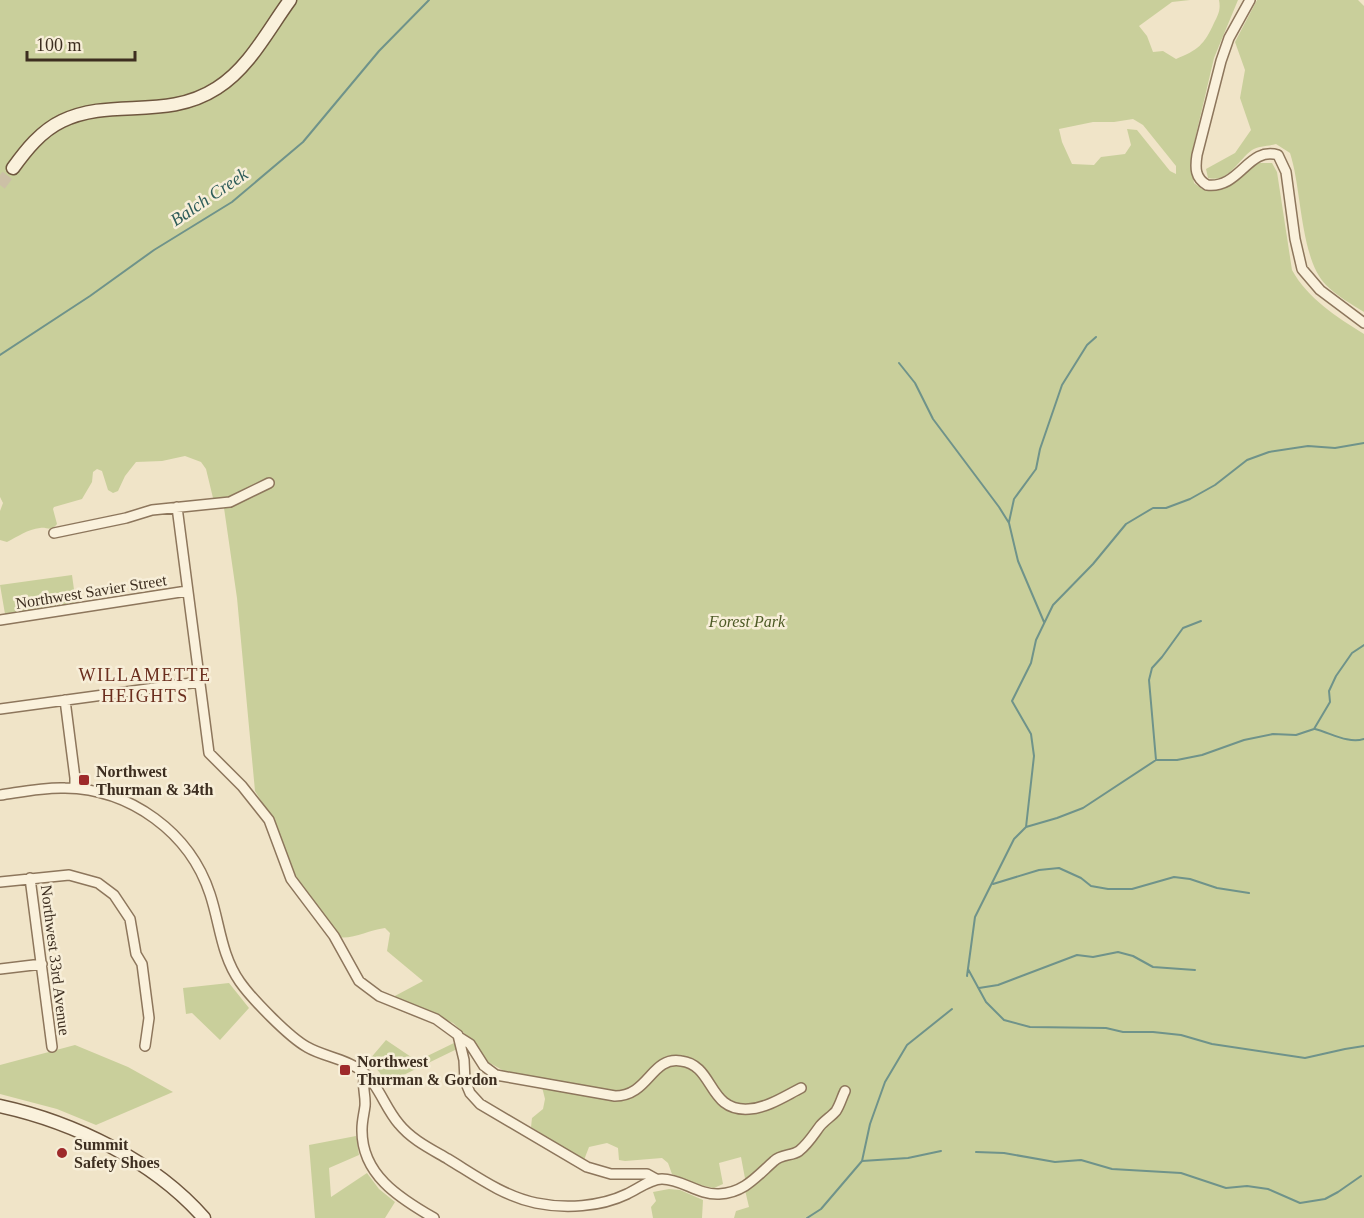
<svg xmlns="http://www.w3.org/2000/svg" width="1364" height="1218" font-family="'Times New Roman',serif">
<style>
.green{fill:#c9cf9b;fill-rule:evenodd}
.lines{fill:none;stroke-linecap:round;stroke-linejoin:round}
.stream{stroke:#6f938a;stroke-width:2}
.secondary-tunnel{stroke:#ccc0a6;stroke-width:12;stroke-dasharray:12 6;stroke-linecap:butt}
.minor-casing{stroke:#8d765c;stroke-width:12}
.secondary-casing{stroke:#6f573f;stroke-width:15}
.minor{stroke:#faf1dc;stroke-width:9}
.secondary{stroke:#faf1dc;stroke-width:12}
.poi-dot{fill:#9e2a2b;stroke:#f7eed8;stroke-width:2}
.labels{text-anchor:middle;stroke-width:5;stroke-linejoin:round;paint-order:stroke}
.street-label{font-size:16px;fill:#3d2e20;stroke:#f7eed8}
.park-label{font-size:16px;font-style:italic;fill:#4d5a26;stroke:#f7eed8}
.poi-label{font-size:16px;font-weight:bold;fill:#3d2e20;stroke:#f7eed8;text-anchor:start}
.water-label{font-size:18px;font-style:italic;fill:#2f5d5a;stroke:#f7eed8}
.neighbourhood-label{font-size:18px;letter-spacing:1.5px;fill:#6b2e1e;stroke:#f7eed8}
</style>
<rect width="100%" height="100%" fill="#f0e4c8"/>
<path class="green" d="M0,0H1190L1172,2L1139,26L1147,36L1153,52L1163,51L1176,59C1198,50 1204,45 1214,23C1218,15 1221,10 1219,0H1238L1214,58L1191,156V164L1194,183L1202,189L1219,190L1256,163H1272L1277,172L1292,270C1308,299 1337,317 1364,334V1218H734L736,1211L749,1207L745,1190L747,1189L741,1157L719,1163L723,1184L714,1188L699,1185L672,1174L668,1163L662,1158L625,1161L619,1160L618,1148L607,1143L589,1147L584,1160L531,1127L532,1118L543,1109L545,1099L540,1079L504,1071L488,1062L474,1042L453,1023L393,997L423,981L387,951L390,933L385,928C368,930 353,940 337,937L298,882L270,815L255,791L237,598L223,501L213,498L206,469L201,462L185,456L162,461L136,462L125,476L118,491L113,493L108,490L102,471L97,469L93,472L92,482L82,499L54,507L53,509L57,524C51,532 48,527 40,528C28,529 17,537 7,542L0,540V511L3,503L0,497ZM1133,119L1143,125L1176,166V174L1170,171L1137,130L1127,129L1131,145L1125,154L1101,157L1094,165L1072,164L1062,142L1059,129L1093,122H1114Z
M1257,0H1358L1364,6V312C1351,304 1337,296 1326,285C1300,259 1302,189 1290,153L1276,144C1269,146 1258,146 1252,150C1237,161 1229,183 1208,178L1206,169L1235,153L1251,130L1240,98L1245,70L1235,42Z
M72,575L76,604L5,614L0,585Z
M229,983L249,1008L220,1040L192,1013L186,1014L183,988Z
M386,1040L417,1061L454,1043L457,1049L385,1084L380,1073L369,1060Z
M75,1045L128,1067L173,1092L96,1125L57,1109L0,1094V1065Z
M356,1136L359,1155L329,1168L331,1197L367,1173L379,1189L395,1202L385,1218H315L309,1145Z
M669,1189L680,1190L703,1200L702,1218H653L651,1207L656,1201L653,1192Z"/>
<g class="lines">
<path class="stream" d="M0,355L90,296L154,250L232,202L303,142L379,51L429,0
M899,363L915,383L933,419L999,507L1009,523L1018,561L1044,622
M1009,522L1014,499L1036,469L1040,449L1062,385L1087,345L1096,337
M1315,729C1331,733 1348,744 1364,739
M1156,760L1149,680L1152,668L1162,657L1183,628L1201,621
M1026,827L1034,756L1031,734L1012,701L1031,663L1036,640L1053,605L1093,564L1126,524L1153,508H1166L1190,499L1215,485L1247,460L1269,452L1308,446L1335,448L1364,443
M993,884L1039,870L1059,868L1081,878L1091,886L1108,889H1132L1174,877L1190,879L1217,888L1249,893
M968,969L986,1002L1004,1020L1030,1027L1106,1028L1123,1032H1153L1181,1035L1212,1044L1305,1058L1345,1049L1364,1046
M967,976L975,917L1014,839L1026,827L1057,818L1083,808L1156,760H1177L1202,755L1244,740L1273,734L1296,735L1314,729L1330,702L1329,691L1336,676L1352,653L1364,645
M979,988L998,985L1077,955L1093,957L1118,952L1133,956L1153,967L1195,970
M976,1152L1004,1153L1055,1162L1081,1160L1112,1169L1181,1173L1226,1188L1247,1186L1268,1189L1300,1203L1325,1199L1338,1192L1361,1176
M862,1161L908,1158L941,1151
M807,1218L821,1209L862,1161L870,1124L885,1082L907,1045L952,1009"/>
<path class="secondary-tunnel" d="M0,185L13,168"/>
<defs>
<path id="minor" d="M1250,0L1229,38L1221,61L1197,155C1195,168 1195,178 1207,185C1240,189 1248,146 1278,155L1286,172L1295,239L1302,269L1320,290L1364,323
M177,507L209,753L242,786L269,820L291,879L334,936L359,981L379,996L436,1019L458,1035L464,1060L465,1081L470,1093L480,1104L587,1167L611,1174H647L656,1179
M54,533L126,518L152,510L230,502L269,483
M0,620L187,591
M65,700L75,778V788
M0,709L199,682
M0,795C21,792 44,787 65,788C131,789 190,833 210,894C220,924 221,955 240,982C252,999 289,1037 307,1047C324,1057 345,1058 362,1071C379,1085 385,1108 399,1124C412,1140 431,1149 448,1159C476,1176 503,1196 536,1203C565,1209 600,1207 627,1194C638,1189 650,1179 662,1179C682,1179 698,1195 719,1194C744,1193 757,1176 774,1161C781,1154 792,1156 799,1151C808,1144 814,1134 820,1126C825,1120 832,1116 836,1111C840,1105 842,1097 845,1091
M30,878L52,1047
M0,882L69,875L98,883L114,895L130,919L136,954L142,964L149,1018L145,1046
M0,969L42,964
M459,1037L470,1044L484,1066L496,1075L615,1096C649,1096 651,1056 681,1061C715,1065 707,1112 749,1109C767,1108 785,1096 801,1088
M365,1074C361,1085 366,1094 365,1106C364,1114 362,1121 362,1129C361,1174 399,1198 434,1218"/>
<path id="secondary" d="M13,168C26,150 41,131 62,121C112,97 166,121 217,88C249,68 268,30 290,0
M0,1106C74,1122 154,1161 204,1218"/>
</defs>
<use href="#minor" class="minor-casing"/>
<use href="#secondary" class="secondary-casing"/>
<use href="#minor" class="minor"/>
<use href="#secondary" class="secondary"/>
</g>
<g class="poi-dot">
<rect x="78" y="774" width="12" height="12" rx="3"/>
<rect x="339" y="1064" width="12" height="12" rx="3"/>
<circle cx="62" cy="1153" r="6"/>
</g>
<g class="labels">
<g class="street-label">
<text transform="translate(91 591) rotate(-9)" y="6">Northwest Savier Street</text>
<text transform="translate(56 960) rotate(83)" y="6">Northwest 33rd Avenue</text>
</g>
<g class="park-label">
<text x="747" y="627">Forest Park</text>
</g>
<g class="poi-label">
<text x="96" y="777">Northwest<tspan x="96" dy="18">Thurman &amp; 34th</tspan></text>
<text x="357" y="1067">Northwest<tspan x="357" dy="18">Thurman &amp; Gordon</tspan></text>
<text x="74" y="1150">Summit<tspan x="74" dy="18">Safety Shoes</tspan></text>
</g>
<g class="water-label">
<text transform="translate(209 197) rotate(-34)" y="6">Balch Creek</text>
</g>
<g class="neighbourhood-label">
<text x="145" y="681">WILLAMETTE<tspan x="145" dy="21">HEIGHTS</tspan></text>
</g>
</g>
<path d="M27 51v9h108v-9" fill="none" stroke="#3d2e20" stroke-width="3"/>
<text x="36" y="51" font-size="18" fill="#3d2e20" stroke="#f7eed8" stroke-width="4.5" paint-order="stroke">100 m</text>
</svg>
